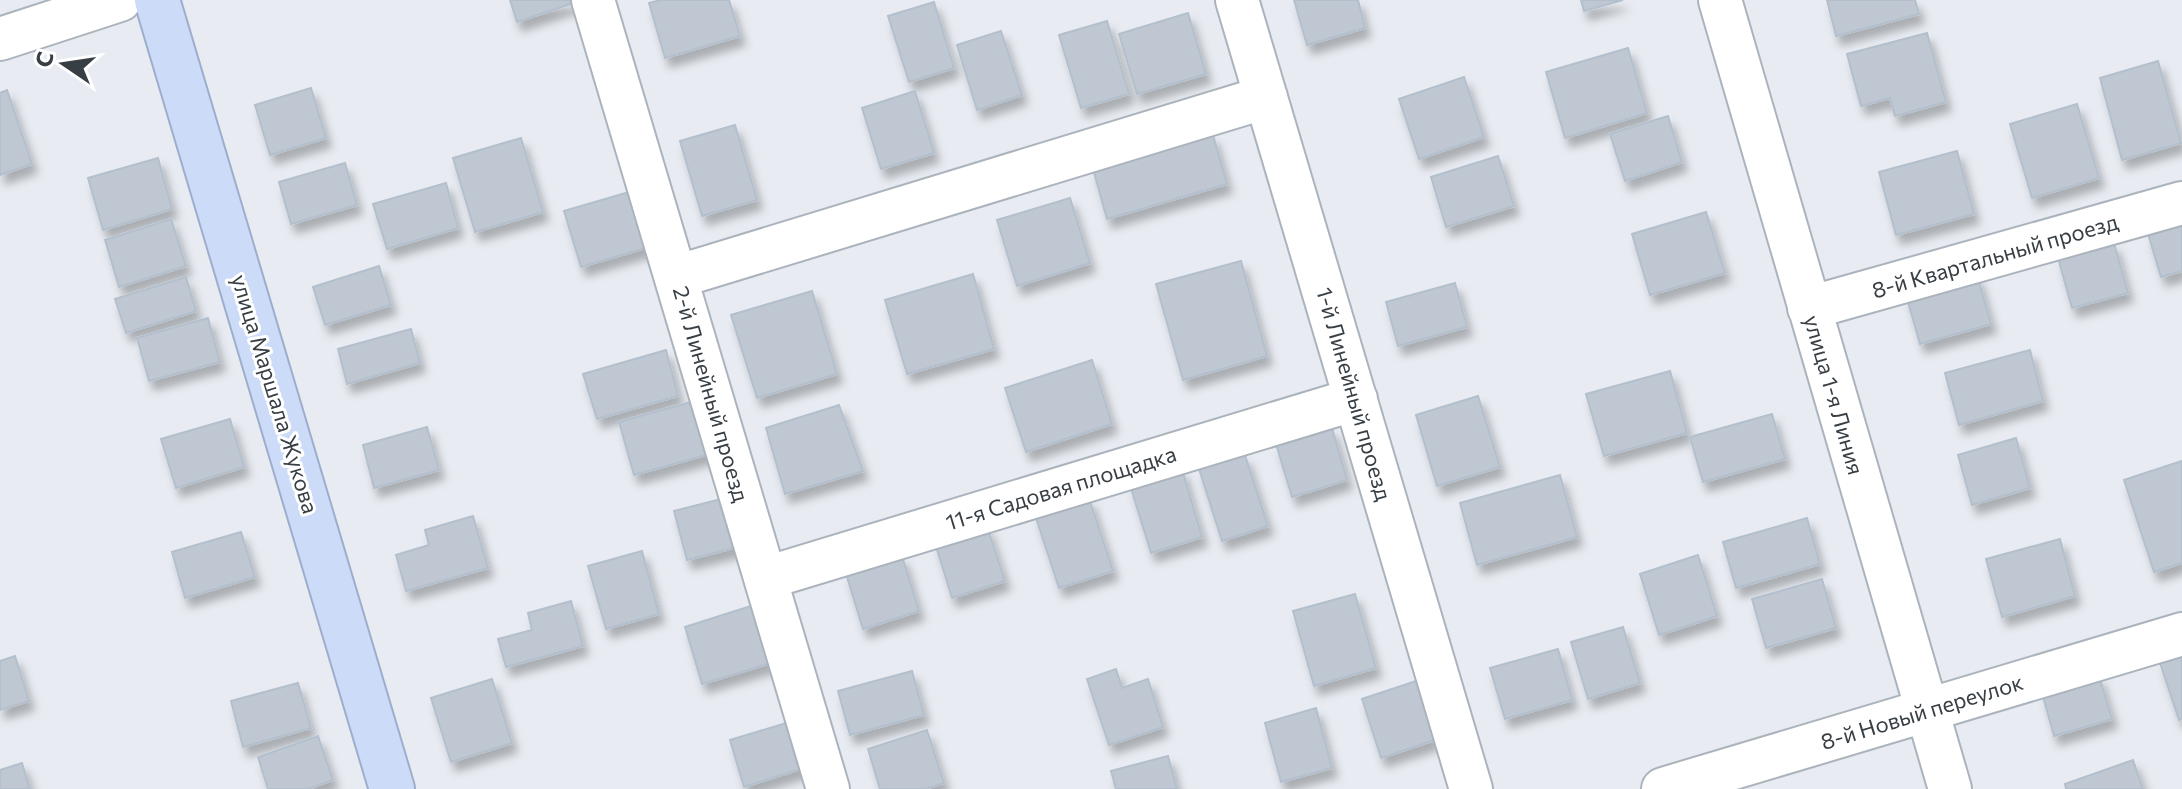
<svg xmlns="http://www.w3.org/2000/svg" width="2182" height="789" font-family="Commissioner,sans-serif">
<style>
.building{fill:#bfc8d2;stroke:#b3bfcc;stroke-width:2;filter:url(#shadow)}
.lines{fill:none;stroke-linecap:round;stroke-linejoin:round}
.street-casing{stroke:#abb3bc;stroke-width:46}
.secondary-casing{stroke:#9caecc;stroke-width:48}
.street{stroke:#fff;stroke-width:42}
.secondary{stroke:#cbdbf8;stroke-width:44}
.labels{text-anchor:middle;stroke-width:6;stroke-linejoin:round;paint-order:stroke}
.street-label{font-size:22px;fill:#373e44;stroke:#fff}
</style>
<defs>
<filter id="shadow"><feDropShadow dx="5" dy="9" stdDeviation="4" flood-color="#0004"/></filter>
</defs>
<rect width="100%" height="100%" fill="#e8ecf2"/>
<path class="building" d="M510,0H576L577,2L517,22Z
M661,0H729L740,36L665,58L649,3Z
M1294,0H1358L1365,28L1307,45Z
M1581,0H1623L1584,11Z
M1827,0H1915L1919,14L1836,36Z
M934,2L954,68L909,82L888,16Z
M1188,13L1206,74L1137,94L1119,34Z
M1107,21L1129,94L1081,108L1059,35Z
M1001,31L1022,95L977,110L957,45Z
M1927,33L1946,102L1895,116L1890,98L1861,106L1847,54Z
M1628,48L1647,113L1565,138L1546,72Z
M2158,61L2181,143L2122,160L2100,78Z
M1464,77L1484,137L1419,159L1399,99Z
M311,88L326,138L270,155L255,105Z
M7,90L32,164L0,175V93Z
M915,91L934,153L881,169L862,108Z
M2077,104L2099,178L2032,198L2010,124Z
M1668,116L1682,162L1625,181L1610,134Z
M735,125L757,200L702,216L680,141Z
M1213,135L1227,184L1107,219L1093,169Z
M521,138L543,212L475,232L453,158Z
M1957,151L1974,214L1896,235L1879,172Z
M1498,156L1514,206L1446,227L1431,177Z
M158,158L172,209L103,230L88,178Z
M345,163L357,205L291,224L279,182Z
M446,183L458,228L387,249L373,204Z
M636,190L652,246L581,267L564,211Z
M1070,198L1090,263L1017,286L997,220Z
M1706,212L1725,273L1650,295L1632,234Z
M171,219L186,266L119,287L105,240Z
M2182,223V271L2161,277L2148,234Z
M2114,243L2128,293L2072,308L2058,258Z
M1241,261L1267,356L1183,380L1156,284Z
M379,266L391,305L325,325L313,287Z
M973,274L994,349L907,374L885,300Z
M1977,275L1991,324L1920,344L1906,295Z
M186,277L196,311L126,333L115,299Z
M1455,283L1467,327L1398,346L1386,302Z
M812,291L837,374L757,398L731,315Z
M208,318L220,362L149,381L137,338Z
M411,329L420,363L347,384L338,349Z
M666,350L678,396L597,419L583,374Z
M2030,350L2043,401L1959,425L1945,373Z
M1092,360L1112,424L1026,452L1005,388Z
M1670,371L1687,433L1604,456L1586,394Z
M1478,396L1500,467L1437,486L1416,415Z
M698,400L713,453L634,475L619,422Z
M839,405L863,471L785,494L766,428Z
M1772,414L1785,459L1703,482L1690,437Z
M230,419L244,467L176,488L161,439Z
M427,427L439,470L374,488L363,445Z
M1332,428L1347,480L1292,497L1276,444Z
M2016,438L2030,488L1972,505L1958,455Z
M1245,455L1268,526L1222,541L1199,469Z
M2182,461V563L2154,572L2124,480Z
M1182,469L1202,537L1151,553L1130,485Z
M1560,475L1577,537L1477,565L1460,503Z
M729,497L742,546L687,560L674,511Z
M1089,498L1113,571L1059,588L1035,515Z
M473,516L488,568L406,591L396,555L429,545L425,530Z
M1807,518L1820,564L1736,588L1723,542Z
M987,526L1005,581L952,598L935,543Z
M241,532L255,577L185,598L172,552Z
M2060,539L2075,596L2002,617L1986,559Z
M642,551L659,614L606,629L588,566Z
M1698,555L1717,616L1659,635L1640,574Z
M902,556L919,611L863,629L846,574Z
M1822,579L1836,628L1766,648L1752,599Z
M1355,594L1376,668L1314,686L1293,611Z
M571,601L583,646L506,667L498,639L532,630L528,613Z
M754,605L771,663L702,684L685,627Z
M1623,627L1640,683L1588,699L1571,642Z
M1558,649L1572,700L1505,719L1490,668Z
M15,656L29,701L0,710V661Z
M2182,656V719L2179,720L2160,663Z
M1116,669L1122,688L1148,679L1163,727L1109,745L1087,679Z
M912,671L924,715L850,735L838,691Z
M2099,676L2112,719L2054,736L2042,693Z
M492,679L512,743L451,762L431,698Z
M1416,681L1435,740L1381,758L1362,699Z
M298,683L311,728L243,747L231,701Z
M1316,708L1332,768L1281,782L1265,723Z
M793,721L807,767L744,787L730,740Z
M927,730L944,783L925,789H880L868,749Z
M318,736L333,780L308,789H268L258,757Z
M1168,756L1177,789H1116L1111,771Z
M2133,760L2143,789H2066L2065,784Z
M22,763L30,789H0V770Z"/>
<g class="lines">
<defs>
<path id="street" d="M593,0L828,789
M1237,0L1471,789
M1720,0L1950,789
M0,39L120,0
M676,277L1266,97
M1809,308L2182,203
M766,578L1356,399
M1663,789L2182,634"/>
<path id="secondary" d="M157,0L392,789"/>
</defs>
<use href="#street" class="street-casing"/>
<use href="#secondary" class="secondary-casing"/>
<use href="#street" class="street"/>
<use href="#secondary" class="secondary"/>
</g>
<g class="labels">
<g class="street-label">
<text transform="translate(1995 256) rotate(-16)" y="8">8-й Квартальный проезд</text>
<text transform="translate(275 394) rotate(73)" y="8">улица Маршала Жукова</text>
<text transform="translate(711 394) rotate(74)" y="8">2-й Линейный проезд</text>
<text transform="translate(1354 394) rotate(74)" y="8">1-й Линейный проезд</text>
<text transform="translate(1834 395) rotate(74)" y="8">улица 1-я Линия</text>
<text transform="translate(1061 488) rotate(-17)" y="8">11-я Садовая площадка</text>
<text transform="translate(1922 712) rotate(-17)" y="8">8-й Новый переулок</text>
</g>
</g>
<g transform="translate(64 64) rotate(283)" stroke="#ffffff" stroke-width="6" paint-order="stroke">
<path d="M0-6L14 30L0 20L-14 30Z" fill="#373e44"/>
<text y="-12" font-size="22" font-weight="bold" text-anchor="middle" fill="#373e44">С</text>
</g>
</svg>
